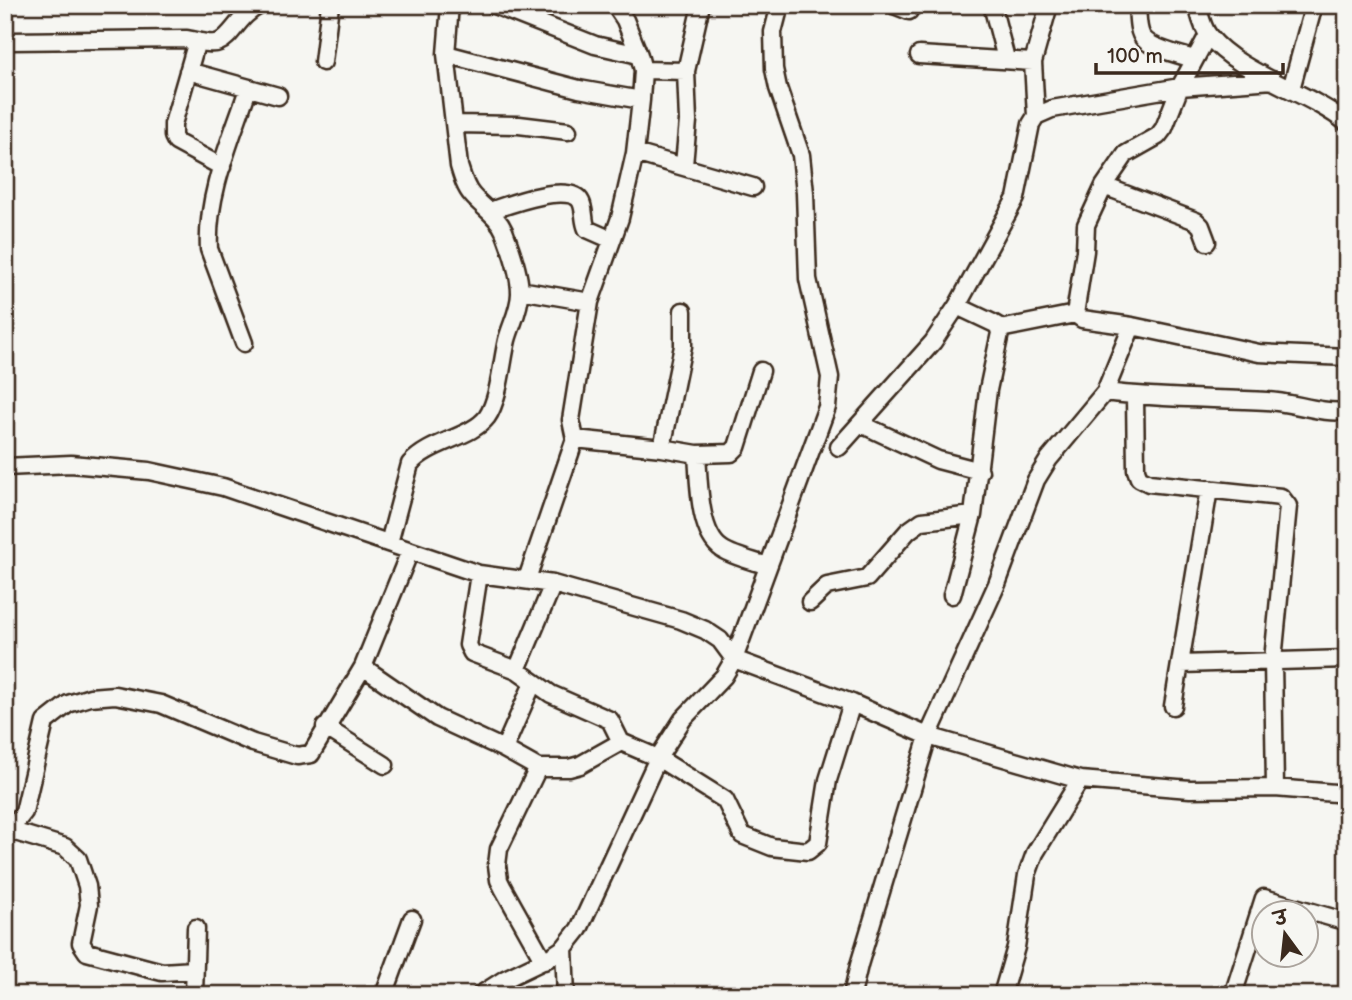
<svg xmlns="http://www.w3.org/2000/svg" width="1352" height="1000" font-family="'Balsamiq Sans','Playpen Sans Deva',sans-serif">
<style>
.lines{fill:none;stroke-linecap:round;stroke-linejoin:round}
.minor-casing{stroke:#3b2a1e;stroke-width:21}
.minor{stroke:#f6f6f2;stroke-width:16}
</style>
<rect width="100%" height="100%" fill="#f6f6f2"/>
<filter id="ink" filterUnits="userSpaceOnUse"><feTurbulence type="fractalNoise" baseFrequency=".0143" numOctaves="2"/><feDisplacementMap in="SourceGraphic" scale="14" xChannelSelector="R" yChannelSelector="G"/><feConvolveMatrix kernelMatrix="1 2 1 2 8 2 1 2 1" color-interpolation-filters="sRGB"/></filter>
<g filter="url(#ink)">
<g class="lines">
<defs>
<path id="minor" d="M494,5L595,45L639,55
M894,5L909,11
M992,5L1006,59
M1137,5C1138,15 1137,32 1144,39C1154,50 1179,54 1193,59
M1197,5C1200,15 1202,27 1209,36C1238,73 1307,91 1347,123
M1208,35L1180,87L1164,128L1158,136L1126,154L1104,186L1086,225L1085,251L1075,314L1082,319L1132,326L1259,353L1347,357
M10,41L186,39C195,40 211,46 219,42C232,37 239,15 260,5
M197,41L173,124V136L176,142L222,167
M446,54L579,89L641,100
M919,55L1033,62
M323,62L330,5
M643,70L686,71
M188,71L278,96
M1291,89L1314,5
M1036,116L1033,62L1049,5
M454,124L519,125L568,131
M635,153L753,187
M684,165L688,121L686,71L701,5
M1104,186L1196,221L1201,226L1207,242
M490,211C507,205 571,181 581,202C585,210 583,221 587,229L612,240
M520,290L590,302
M1000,329L1075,314
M244,343L209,249C206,195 231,140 248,89
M1105,392C1159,399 1213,398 1267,401C1294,402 1319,414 1347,411
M1135,396L1136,470L1139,478L1149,483L1281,497L1288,506L1273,660L1275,788
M861,424L938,460L980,471
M575,439L662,448L697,454L731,453L737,447L761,371
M839,447L933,342L957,306L1016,198L1031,124L1036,116L1052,109L1180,87L1273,80
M662,448L683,346V311
M697,454C699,479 698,533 722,549C734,557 754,561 768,566
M5,467L71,464L149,471L223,487L479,574L553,584L681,620L705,630L720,640L734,659L852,703L928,736L1080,780L1190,789L1275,788L1347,794
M389,543L410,464C430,441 471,438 487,417C499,400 502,361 507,340C511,325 520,309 520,293C520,274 511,249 504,231C497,215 483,208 472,195C465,187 462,176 459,166L446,54L450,5
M479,574L468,645L472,653L517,670L551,694L610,720L621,742L658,758L725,800L742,835L772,847L808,851L818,843L828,780L852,703
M527,579L575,439L571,420L590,302L620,218L635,153L641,100L643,70L639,55L625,20L615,5
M952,595L973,515L988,390L1000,333L998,326L993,323L957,306
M810,602L827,586L867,578L908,531L922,521L973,515
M1181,664L1347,659
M363,667L437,718L504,749L538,768H569L580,765L621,742
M517,670L553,584
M1173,706L1209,489
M325,727L385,765
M504,749L533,683
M538,768L499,849L497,865L499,880L503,888L544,961
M12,831L65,847L78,859L87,886L89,905L81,943L87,952L162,972L194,970
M5,836L24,812L45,722L68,704L90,697L115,695L161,704L253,743L297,756L311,754L363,667L410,551
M564,948L566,995
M194,995L196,928
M384,995L412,919
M480,995L505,979L549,958L564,948L579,929L658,758L683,719L724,676L734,659L827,407L830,377L808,279L805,193L801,155L778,88L774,69L773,32L780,5
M852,995L859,965L928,736L997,584L1036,480L1049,459L1105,392L1132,326
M1002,995L1016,947L1027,875L1035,853L1080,780
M1233,995L1264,898L1347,922"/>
</defs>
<use href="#minor" class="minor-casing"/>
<use href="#minor" class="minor"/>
</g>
</g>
<rect width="1352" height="1000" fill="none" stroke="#f6f6f2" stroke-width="28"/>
<rect x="14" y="14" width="1324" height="972" fill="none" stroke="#3b2a1e" stroke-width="2.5" filter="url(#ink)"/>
<g transform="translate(1285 934) rotate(345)"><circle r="33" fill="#f6f6f2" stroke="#aba49d" stroke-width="2"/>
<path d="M0-5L12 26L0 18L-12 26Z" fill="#3b2a1e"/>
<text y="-10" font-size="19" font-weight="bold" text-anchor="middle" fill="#3b2a1e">उ</text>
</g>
<path d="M1096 63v10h187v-10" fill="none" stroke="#3b2a1e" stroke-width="3.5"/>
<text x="1107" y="63" font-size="21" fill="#3b2a1e" stroke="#f6f6f2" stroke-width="5" paint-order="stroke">100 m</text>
</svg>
